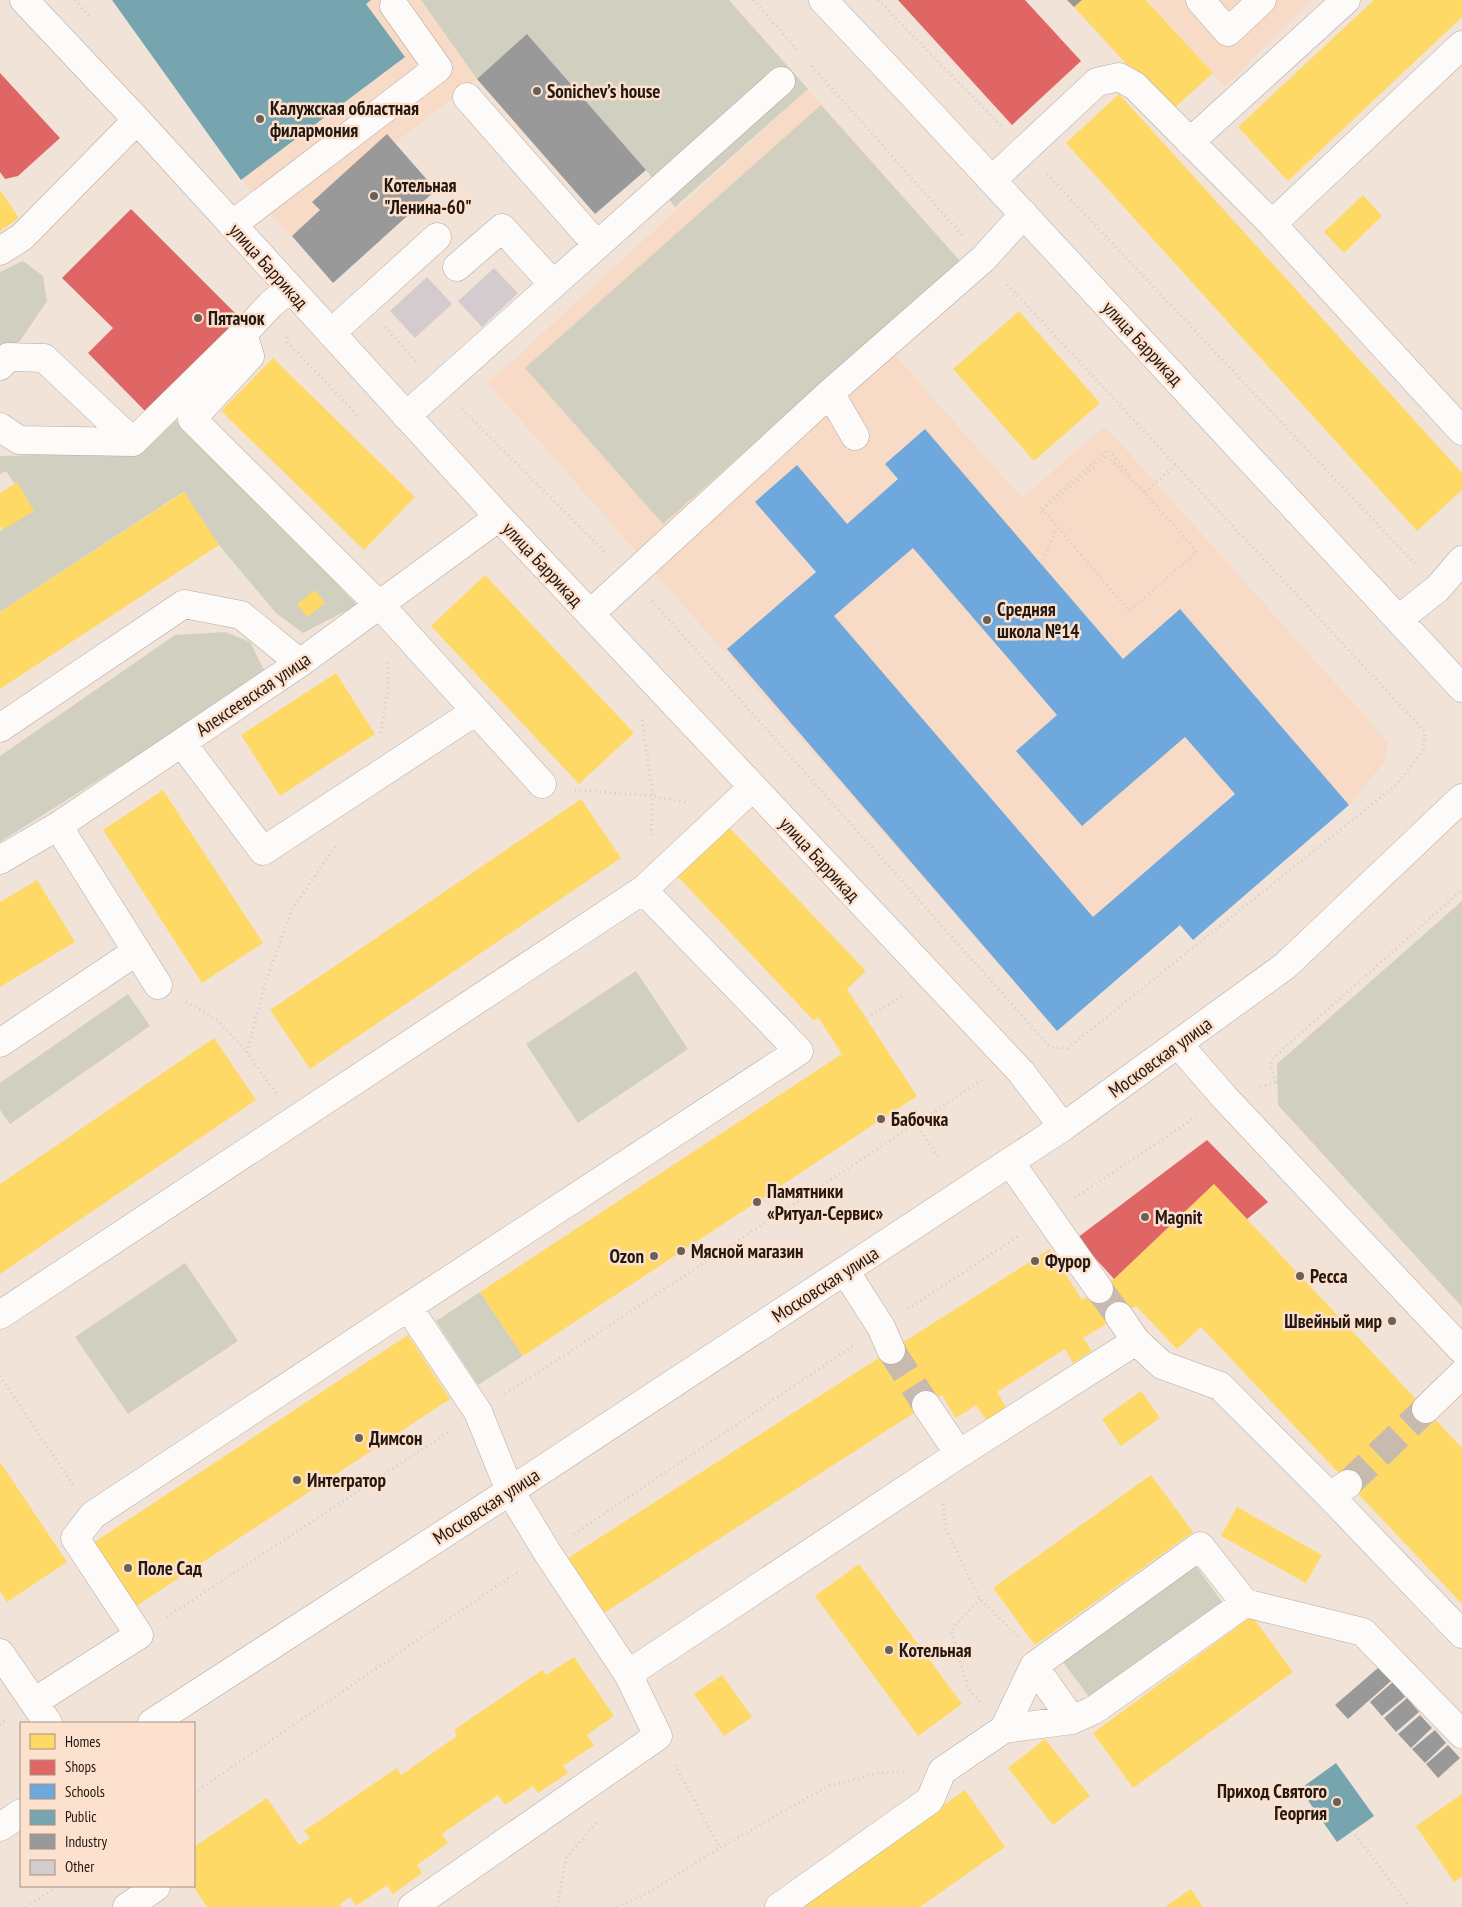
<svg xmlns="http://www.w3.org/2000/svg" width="1462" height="1907" font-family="'PT Sans Narrow',sans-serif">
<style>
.built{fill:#f8dbc6}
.green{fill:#d1cfc0}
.homes{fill:#ffd966}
.shops{fill:#e06666}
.schools{fill:#6fa8dc;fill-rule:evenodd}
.public{fill:#76a5af}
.industry{fill:#999}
.building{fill:#d3cbce}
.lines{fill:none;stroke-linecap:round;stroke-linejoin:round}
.minor-tunnel{stroke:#c9bab0;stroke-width:28;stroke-dasharray:28 14;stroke-linecap:butt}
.minor-casing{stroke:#b4a89f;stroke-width:29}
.major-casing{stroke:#b4a89f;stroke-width:29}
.path{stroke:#d2cdca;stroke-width:3;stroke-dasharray:1 4;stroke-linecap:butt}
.minor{stroke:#fdfbf9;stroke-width:28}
.major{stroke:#fdfbf9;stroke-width:28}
.poi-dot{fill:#6c5f56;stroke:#fce1ce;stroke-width:2}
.labels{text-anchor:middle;stroke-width:5;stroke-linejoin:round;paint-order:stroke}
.poi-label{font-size:19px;font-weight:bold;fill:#241810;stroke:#fce1ce;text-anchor:start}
.street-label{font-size:19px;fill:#241810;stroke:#fce1ce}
</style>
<rect width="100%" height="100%" fill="#f2e3d8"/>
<path class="built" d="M371,0H421L477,79L395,143L436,190L333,283L241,180L405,58L366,4Z
M1149,0H1311L1225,87Z
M808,89L960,261L877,335L1022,498L1105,426L1388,742L1386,760L1349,805L1193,940L1180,925L1057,1031L488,383Z"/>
<path class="green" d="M421,0H729L808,89L675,207L646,170L528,35L477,79Z
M821,105L960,261L663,524L525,368Z
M23,261L43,276L47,301L20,341L0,351V272Z
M173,418L299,543L357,605L303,633L276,613L219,545L183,492L0,612V531L32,509L6,471L0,474V456L139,452Z
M225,632L250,642L264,670L184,726L0,842V756L175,635Z
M1462,901V1307L1278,1105L1277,1064Z
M636,971L688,1049L578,1123L526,1044Z
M128,994L150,1026L10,1124L0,1110V1083Z
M185,1263L238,1341L128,1414L75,1337Z
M480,1292L523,1356L478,1385L436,1321Z
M1196,1566L1222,1602L1090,1698L1063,1662Z"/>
<path class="homes" d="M1082,0H1146L1213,73L1170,112L1074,7Z
M1374,0H1462V17L1288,181L1238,127Z
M1119,94L1462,473V490L1417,531L1066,143Z
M0,190L19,218L0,231Z
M1363,195L1382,216L1344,253L1324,232Z
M1019,311L1100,403L1034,461L953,369Z
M273,358L415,497L364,550L221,411Z
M17,482L34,511L3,530L0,526V493Z
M184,492L219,545L0,689V612Z
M485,575L634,733L579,784L431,626Z
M315,590L325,603L307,617L297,604Z
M336,673L375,734L280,796L241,735Z
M163,790L263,943L202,983L103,830Z
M581,799L621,858L310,1069L270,1010Z
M729,827L866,971L847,989L917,1096L523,1356L480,1292L842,1054L818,1017L814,1021L677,876Z
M37,880L75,942L0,987V902Z
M214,1038L256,1100L0,1274V1184Z
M1214,1184L1462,1448V1604L1201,1327L1177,1349L1136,1306L1083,1338L1092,1351L1073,1363L1065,1349L997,1392L1006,1407L986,1420L976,1405L956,1418L942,1395L604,1613L568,1558L891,1350L1050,1249L1082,1300L1114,1279Z
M408,1335L450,1399L132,1609L90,1545Z
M1141,1391L1160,1418L1121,1446L1102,1419Z
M0,1462L67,1562L7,1602L0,1591Z
M1151,1475L1193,1532L1035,1645L993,1588Z
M1237,1507L1322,1555L1306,1583L1221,1536Z
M859,1564L962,1704L918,1736L815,1596Z
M1252,1616L1293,1672L1133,1788L1093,1733Z
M574,1657L614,1716L587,1735L594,1745L563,1766L568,1773L538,1793L533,1786L505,1805L498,1795L442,1834L448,1843L417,1865L422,1873L393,1894L387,1885L356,1906L350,1897L340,1904L342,1907H207L193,1886L194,1847L267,1798L299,1845L310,1838L304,1831L397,1768L401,1775L457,1736L454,1730L542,1670L546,1675Z
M722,1675L752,1717L724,1736L694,1694Z
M1045,1739L1090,1796L1053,1825L1008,1768Z
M965,1790L1005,1847L920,1907H807L804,1903Z
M1462,1794V1877L1454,1882L1416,1826Z
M1191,1889L1203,1907H1165Z"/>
<path class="shops" d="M898,0H1025L1081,61L1012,125Z
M0,73L60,138L18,176L5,179L0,172Z
M131,209L241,319L147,413L88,353L113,328L62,278Z
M1207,1140L1268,1202L1247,1219L1214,1184L1114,1279L1077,1238Z"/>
<path class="schools" d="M925,429L1123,659L1180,609L1349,805L1193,940L1180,925L1057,1031L727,649L816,572L755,502L797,465L847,524L898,479L885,464ZM913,548L1057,715L1016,751L1082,826L1185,737L1235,794L1093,917L834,616Z"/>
<path class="public" d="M112,0H371L366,4L405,57L241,180Z
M1336,1763L1374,1816L1337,1842L1300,1789Z"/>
<path class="industry" d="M1067,0H1082L1074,7Z
M527,34L646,170L595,214L477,79Z
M387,134L436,190L333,283L292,236L320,210L312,202Z
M1378,1668L1391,1681L1348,1719L1335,1705Z
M1393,1682L1405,1697L1382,1716L1370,1702Z
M1407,1698L1419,1712L1396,1732L1384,1718Z
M1420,1715L1432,1728L1411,1748L1398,1734Z
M1435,1730L1446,1743L1425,1763L1412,1749Z
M1448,1745L1460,1758L1438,1778L1426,1764Z"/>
<path class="building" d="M494,268L518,293L482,327L458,301Z
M427,277L452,304L415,338L390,311Z"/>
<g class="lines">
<path class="minor-tunnel" d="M1099,1289L1119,1316
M891,1350L926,1405
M1348,1484L1426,1409"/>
<defs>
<path id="minor" d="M24,0L137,120L499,517L1021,1072L1063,1127
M823,0L912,94L1462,688
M1200,0L1228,32L1262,0
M467,97L597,245
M1190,142L1346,0
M992,180L1097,82L1119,77L1135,86L1272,224L1462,431
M1272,224L1462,45
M232,225L438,68L394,6
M0,251L22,237L137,120
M457,267L502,228L553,284
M331,333L437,237
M243,334L250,356L192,419L388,614L542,784
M0,366L8,357L44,358L133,442
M406,416L781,81
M0,427L19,440L133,442L243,334L270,305L290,288
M855,436L830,393L983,259L1024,214
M590,614L830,393
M1399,619L1438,588L1462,560
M0,728L184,604L241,615L300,663
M182,743L263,851L476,711
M58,826L158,985
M0,860L58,826L300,663L499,517
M0,1043L137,951
M1179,1045L1225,1098L1462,1350
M1010,1162L1099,1289
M845,1271L881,1327L891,1350
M0,1315L643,890
M1119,1316L1136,1341L1162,1365L1220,1386L1330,1496L1348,1484
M926,1405L959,1454
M1426,1409L1462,1374
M1330,1496L1462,1634
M0,1653L48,1723
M1034,1666L1072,1720
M628,1674L959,1454L1136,1341
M34,1702L139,1635L75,1538L93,1515L408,1307
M1004,1729L1034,1666L1200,1546L1245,1603
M127,1907L156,1887
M412,1907L658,1736L628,1674L547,1552L510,1491L478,1412L408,1307L799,1051L643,890L753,787
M779,1907L930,1800L942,1771L1004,1729L1072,1720L1094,1710L1245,1603L1363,1632L1462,1734"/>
<path id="major" d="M152,1723L510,1491L1063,1127L1285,966L1462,798
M0,1827L21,1813"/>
</defs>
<use href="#minor" class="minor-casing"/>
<use href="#major" class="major-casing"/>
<path class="path" d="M75,0L91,19
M546,0L535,10L605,88L700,2L698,0
M612,0L696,93L712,97
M753,0L799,52
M878,0L1001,126
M556,34L594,0
M580,61L647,0
M812,66L962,235
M1047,174L1415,564
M385,327L416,362
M286,337L288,343L359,417
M462,409L606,553
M1107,456L1145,493L1197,552L1129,611L1043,510Z
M1145,492L1176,465
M1042,512L1040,509L1108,450L1131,476
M0,550L63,515L148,494L190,481L201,473
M1042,565L1056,528
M652,601L1050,1047L1068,1048L1395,786L1423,751L1425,732L1005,282
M642,720L653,796L651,836
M381,733L388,686L387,662
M575,790L653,796L688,803
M186,1002L217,1020L247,1051
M867,1018L904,995
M1277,1082L1270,1065L1273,1058L1462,890
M1260,1087L1277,1082L1462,914
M276,1093L247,1052L264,987L292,909L337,844
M915,1123L938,1157
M1462,1143L1277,1082L1462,1285
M1075,1198L1196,1117
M908,1309L1020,1235
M0,1376L75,1488
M505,1394L982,1080
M943,1504L946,1530L980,1599L1019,1637
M574,1534L853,1346
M980,1599L951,1630L968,1688L981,1703
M167,1617L450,1431
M0,1725L6,1720
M675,1765L720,1848L828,1786L879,1773L907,1772
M194,1793L519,1571
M1352,1831L1410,1907
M26,1907L58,1886
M557,1907L566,1858L598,1821
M617,1907L651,1891L720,1848"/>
<use href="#minor" class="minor"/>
<use href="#major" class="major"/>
</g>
<g class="poi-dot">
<circle cx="537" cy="91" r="5"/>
<circle cx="260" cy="119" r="5"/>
<circle cx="374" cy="196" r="5"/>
<circle cx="198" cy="318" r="5"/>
<circle cx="987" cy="620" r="5"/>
<circle cx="881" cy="1119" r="5"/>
<circle cx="757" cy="1202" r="5"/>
<circle cx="1145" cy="1217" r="5"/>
<circle cx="681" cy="1251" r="5"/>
<circle cx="654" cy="1256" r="5"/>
<circle cx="1035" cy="1261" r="5"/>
<circle cx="1300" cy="1276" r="5"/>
<circle cx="1392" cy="1321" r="5"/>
<circle cx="359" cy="1438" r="5"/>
<circle cx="297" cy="1480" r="5"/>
<circle cx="128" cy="1568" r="5"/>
<circle cx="889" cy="1650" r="5"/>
<circle cx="1337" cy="1802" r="5"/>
</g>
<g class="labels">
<g class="poi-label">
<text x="547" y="98">Sonichev’s house</text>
<text x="270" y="115">Калужская областная<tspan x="270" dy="22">филармония</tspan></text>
<text x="384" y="192">Котельная<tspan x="384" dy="22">"Ленина-60"</tspan></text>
<text x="208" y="325">Пятачок</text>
<text x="997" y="616">Средняя<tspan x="997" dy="22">школа №14</tspan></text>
<text x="891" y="1126">Бабочка</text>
<text x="767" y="1198">Памятники<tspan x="767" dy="22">«Ритуал-Сервис»</tspan></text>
<text x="1155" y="1224">Magnit</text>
<text x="691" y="1258">Мясной магазин</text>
<text x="644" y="1263" text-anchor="end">Ozon</text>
<text x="1045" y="1268">Фурор</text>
<text x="1310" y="1283">Ресса</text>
<text x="1382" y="1328" text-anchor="end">Швейный мир</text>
<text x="369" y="1445">Димсон</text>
<text x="307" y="1487">Интегратор</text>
<text x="138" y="1575">Поле Сад</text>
<text x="899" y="1657">Котельная</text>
<text x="1327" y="1798" text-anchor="end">Приход Святого<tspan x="1327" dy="22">Георгия</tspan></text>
</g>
<g class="street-label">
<text transform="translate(269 266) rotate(48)" y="7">улица Баррикад</text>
<text transform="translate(1143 343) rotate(47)" y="7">улица Баррикад</text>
<text transform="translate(543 564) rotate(47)" y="7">улица Баррикад</text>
<text transform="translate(253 694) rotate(-34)" y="7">Алексеевская улица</text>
<text transform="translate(820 859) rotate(47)" y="7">улица Баррикад</text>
<text transform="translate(1160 1057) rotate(-36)" y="7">Московская улица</text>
<text transform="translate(825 1284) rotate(-33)" y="7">Московская улица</text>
<text transform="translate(486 1506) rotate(-33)" y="7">Московская улица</text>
</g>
</g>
<rect x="20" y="1722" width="175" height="165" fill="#fce1ce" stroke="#a69182"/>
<rect x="30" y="1734" width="25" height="15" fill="#ffd966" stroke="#a69182"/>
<text x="65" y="1747" font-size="15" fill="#241810">Homes</text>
<rect x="30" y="1760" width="25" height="15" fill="#e06666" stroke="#a69182"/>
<text x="65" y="1772" font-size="15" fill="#241810">Shops</text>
<rect x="30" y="1784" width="25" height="15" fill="#6fa8dc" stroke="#a69182"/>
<text x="65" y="1797" font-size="15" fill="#241810">Schools</text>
<rect x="30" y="1810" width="25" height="15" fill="#76a5af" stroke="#a69182"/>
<text x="65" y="1822" font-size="15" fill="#241810">Public</text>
<rect x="30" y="1834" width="25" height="15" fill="#999999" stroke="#a69182"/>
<text x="65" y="1847" font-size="15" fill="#241810">Industry</text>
<rect x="30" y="1860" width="25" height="15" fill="#d3cbce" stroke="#a69182"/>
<text x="65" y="1872" font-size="15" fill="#241810">Other</text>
</svg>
